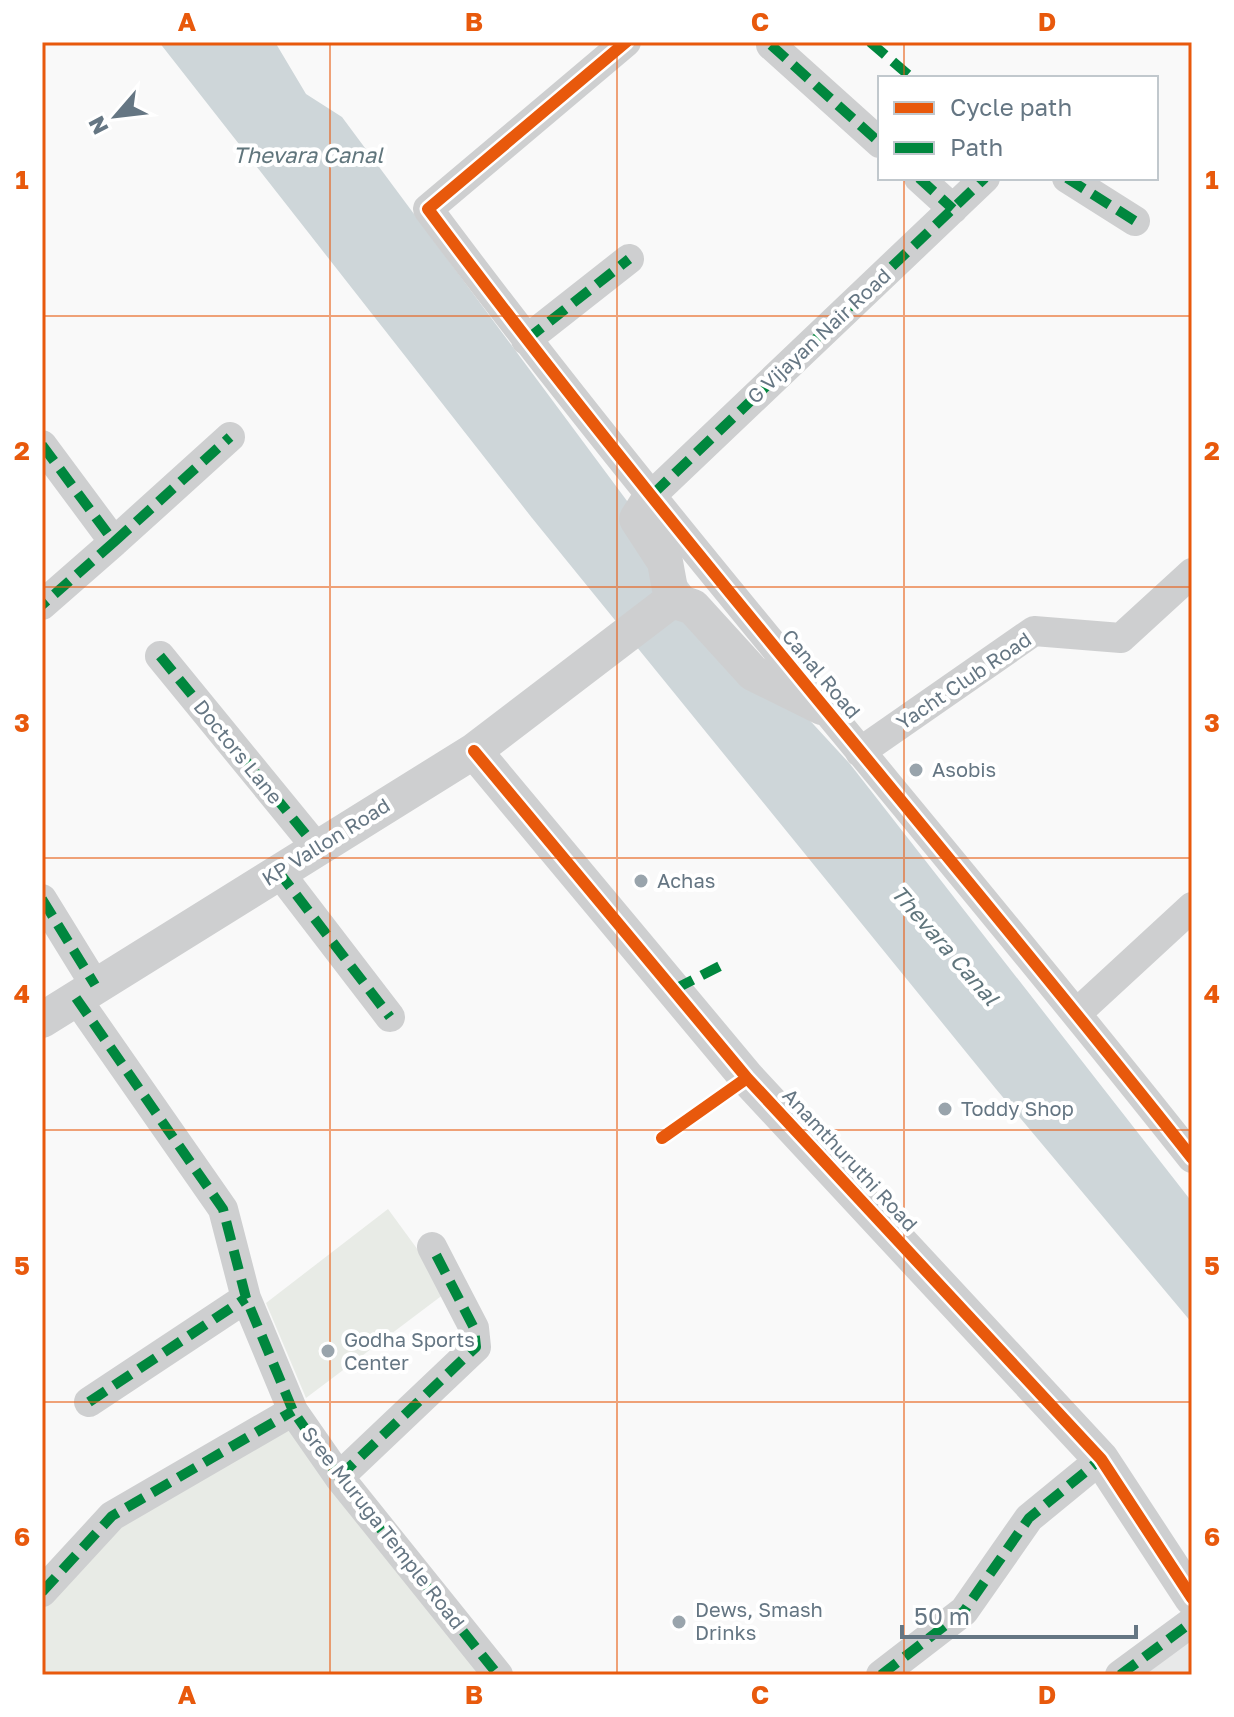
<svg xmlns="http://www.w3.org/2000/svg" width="1234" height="1717" font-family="'Golos Text',sans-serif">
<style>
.built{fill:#e8e9e9}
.green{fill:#e8ebe6}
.water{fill:#ced6d9}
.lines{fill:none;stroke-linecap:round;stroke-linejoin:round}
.minor{stroke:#cecfd0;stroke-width:30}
.tertiary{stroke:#cecfd0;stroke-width:36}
.quiet{stroke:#00873e;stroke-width:10;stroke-dasharray:20 10;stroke-linecap:butt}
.cycleway-casing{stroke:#fff;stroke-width:17}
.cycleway{stroke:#e8590c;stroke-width:12}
.grid{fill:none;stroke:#e8590c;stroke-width:2;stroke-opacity:0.55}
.poi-dot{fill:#99a4ac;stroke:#fff;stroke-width:3}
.labels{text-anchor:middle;stroke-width:8;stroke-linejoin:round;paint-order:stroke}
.street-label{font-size:20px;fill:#657683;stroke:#fff}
.poi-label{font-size:20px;fill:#657683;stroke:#fff;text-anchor:start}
.water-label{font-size:22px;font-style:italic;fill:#60757c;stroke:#fff}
.neatline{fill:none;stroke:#e8590c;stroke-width:3}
.grid-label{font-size:26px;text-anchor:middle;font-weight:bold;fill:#e8590c}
</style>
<rect width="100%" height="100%" fill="#f9f9f9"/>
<path class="built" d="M1192,1639V1675H1145Z"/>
<path class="green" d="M388,1209L448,1291L306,1398L266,1303Z
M290,1427L479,1675H42V1610L121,1526Z"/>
<path class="water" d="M159,42H275L306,94L342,117L708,610L850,764L1192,1202V1323L996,1089L532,518Z"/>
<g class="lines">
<path class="minor" d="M626,42L428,209C671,535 940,839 1192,1158
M771,45L880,143
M919,178L953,209
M1067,178L1135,221
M526,340L629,259
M42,445L114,542L42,605
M653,494L985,178
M114,542L230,437
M160,656L317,848
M860,752L1034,631L1121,638L1192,573
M278,871L390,1017
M42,899L95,985
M76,998L223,1209L246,1298L293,1411L339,1477L498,1675
M1077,1013L1192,907
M89,1402L246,1298
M339,1477L476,1347L474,1328L432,1247
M42,1592L112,1516L293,1411
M881,1675L964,1611L1029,1518L1101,1459
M1120,1675L1192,1622"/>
<path class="tertiary" d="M653,494L637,519L665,562L672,600
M672,600L693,607L753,673L822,707
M474,751L747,1078L1101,1459L1192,1598
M42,1020L474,751L672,600"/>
<path class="quiet" d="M870,42L912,78
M771,45L880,143
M919,178L953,209
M1067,178L1135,221
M526,340L629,259
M42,445L114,542L42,605
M653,494L985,178
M114,542L230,437
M160,656L317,848
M278,871L390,1017
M42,899L95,985
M675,989L720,966
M76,998L223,1209L246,1298L293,1411L339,1477L498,1675
M89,1402L246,1298
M339,1477L476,1347L474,1328L432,1247
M42,1592L112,1516L293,1411
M881,1675L964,1611L1029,1518L1101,1459
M1120,1675L1192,1622"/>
<defs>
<path id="cycleway" d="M626,42L428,209C671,535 940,839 1192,1158
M474,751L747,1078L1101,1459L1192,1598
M662,1138L747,1078"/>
</defs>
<use href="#cycleway" class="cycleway-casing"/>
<use href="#cycleway" class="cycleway"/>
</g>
<path class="grid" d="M330,42V1675M617,42V1675M904,42V78M904,178V1675M42,316H1192M42,587H1192M42,858H1192M42,1130H1192M42,1402H1192"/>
<g class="poi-dot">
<circle cx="916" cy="770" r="8"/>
<circle cx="641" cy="881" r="8"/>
<circle cx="945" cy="1109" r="8"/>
<circle cx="328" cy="1351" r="8"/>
<circle cx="679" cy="1622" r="8"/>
</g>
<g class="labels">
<g class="street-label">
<text transform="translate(819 336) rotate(-43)" y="7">G Vijayan Nair Road</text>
<text transform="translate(821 674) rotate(50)" y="7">Canal Road</text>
<text transform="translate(964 681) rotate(-34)" y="7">Yacht Club Road</text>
<text transform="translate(238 752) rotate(51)" y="7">Doctors Lane</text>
<text transform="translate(326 842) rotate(-32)" y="7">KP Vallon Road</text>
<text transform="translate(850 1160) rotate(47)" y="7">Anamthuruthi Road</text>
<text transform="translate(383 1528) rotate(52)" y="7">Sree Muruga Temple Road</text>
</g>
<g class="poi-label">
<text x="932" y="777">Asobis</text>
<text x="657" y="888">Achas</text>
<text x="961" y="1116">Toddy Shop</text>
<text x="344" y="1347">Godha Sports<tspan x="344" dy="23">Center</tspan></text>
<text x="695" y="1617">Dews, Smash<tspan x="695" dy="23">Drinks</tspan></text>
</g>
<g class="water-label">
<text x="308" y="163">Thevara Canal</text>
<text transform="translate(945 945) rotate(49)" y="8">Thevara Canal</text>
</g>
</g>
<rect width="1234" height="1717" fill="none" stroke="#ffffff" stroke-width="88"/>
<rect x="878" y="76" width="280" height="104" fill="#ffffff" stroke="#c1c8cd" stroke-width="2"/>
<rect x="894" y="102" width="40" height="12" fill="#e8590c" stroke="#c1c8cd" stroke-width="2"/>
<text x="950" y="116" font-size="24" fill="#657683">Cycle path</text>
<rect x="894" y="142" width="40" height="12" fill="#00873e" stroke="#c1c8cd" stroke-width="2"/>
<text x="950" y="156" font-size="24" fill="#657683">Path</text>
<g transform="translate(116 116) rotate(242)" stroke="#ffffff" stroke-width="6" paint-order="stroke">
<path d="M0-6L14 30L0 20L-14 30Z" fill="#657683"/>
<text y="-12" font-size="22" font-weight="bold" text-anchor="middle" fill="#657683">N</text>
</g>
<path d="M902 1625v12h234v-12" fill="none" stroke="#657683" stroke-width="4"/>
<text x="914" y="1625" font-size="24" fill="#657683" stroke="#ffffff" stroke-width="6" paint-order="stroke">50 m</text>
<rect x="44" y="44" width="1146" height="1629" class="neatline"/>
<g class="grid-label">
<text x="187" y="31">A</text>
<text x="474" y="31">B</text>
<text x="760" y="31">C</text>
<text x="1047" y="31">D</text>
<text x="22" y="189">1</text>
<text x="1212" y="189">1</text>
<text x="22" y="460">2</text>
<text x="1212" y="460">2</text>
<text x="22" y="732">3</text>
<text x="1212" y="732">3</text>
<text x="22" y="1003">4</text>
<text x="1212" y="1003">4</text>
<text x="22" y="1275">5</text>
<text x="1212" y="1275">5</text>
<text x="22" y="1546">6</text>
<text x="1212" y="1546">6</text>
<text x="187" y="1704">A</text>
<text x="474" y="1704">B</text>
<text x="760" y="1704">C</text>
<text x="1047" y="1704">D</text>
</g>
</svg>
